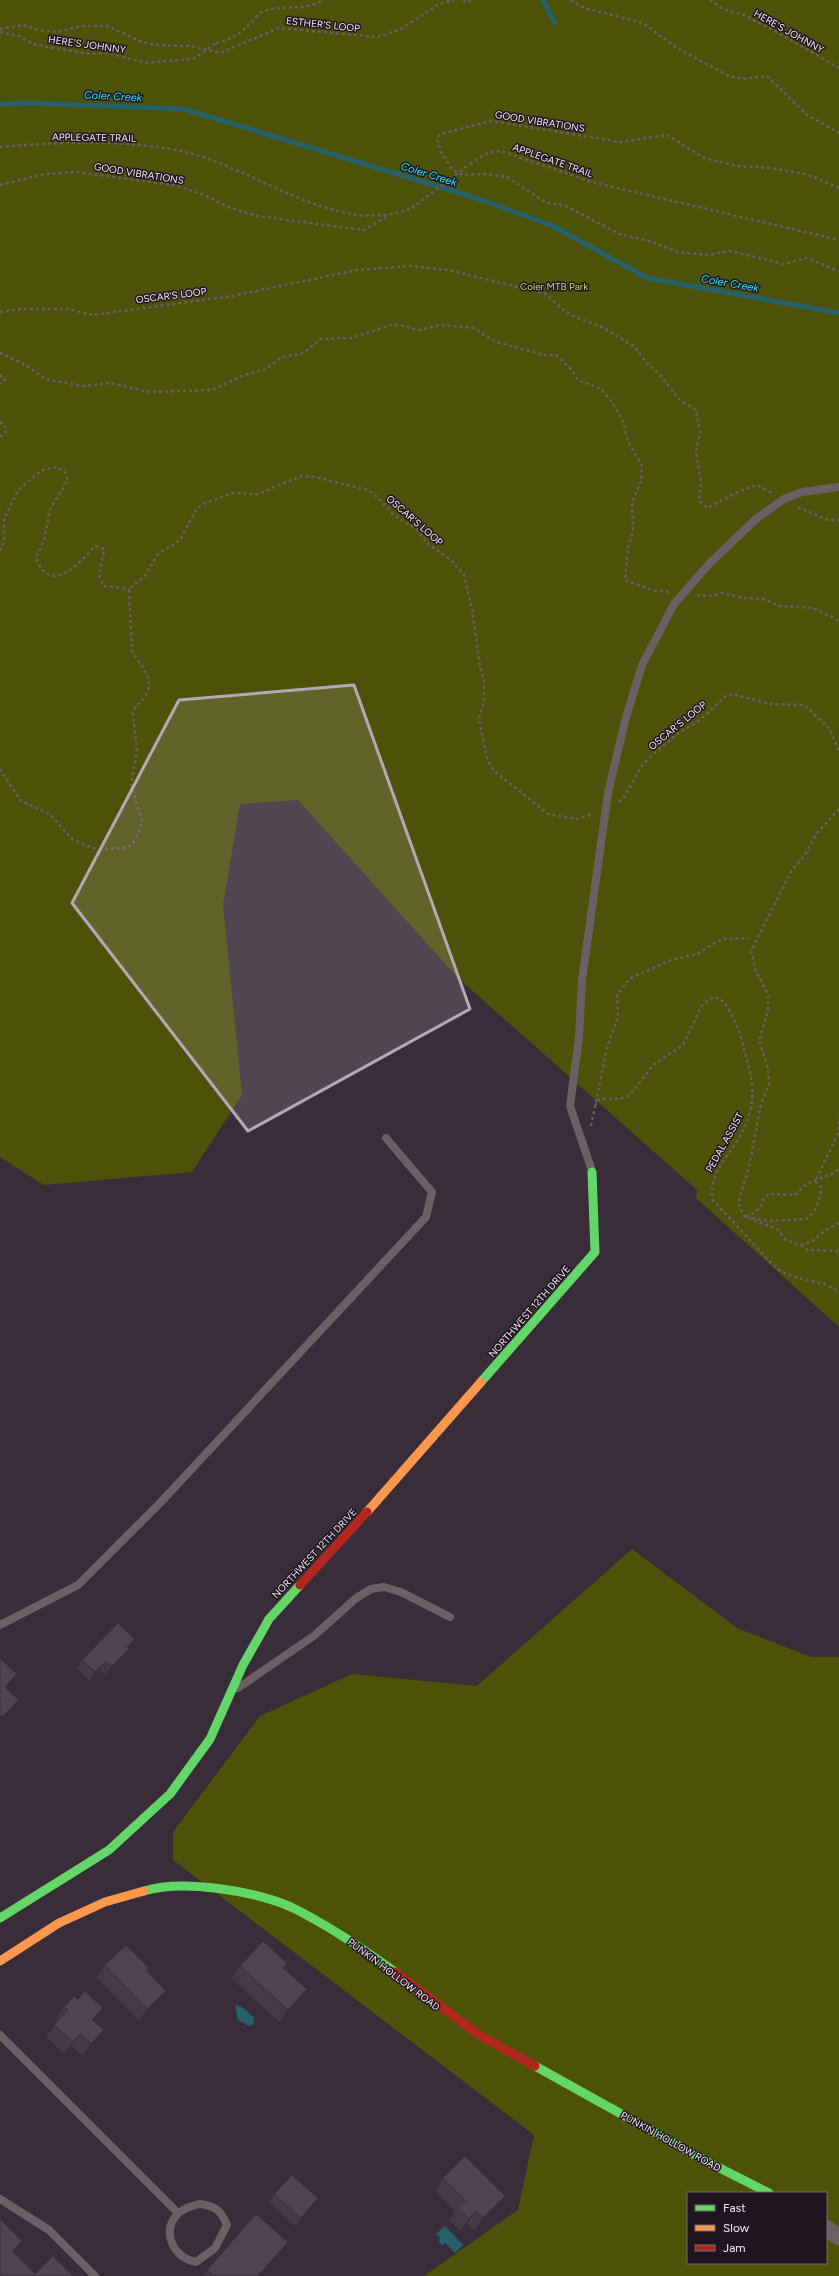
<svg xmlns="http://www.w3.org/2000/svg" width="839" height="2276" font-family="Figtree,sans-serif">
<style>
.green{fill:#4c5208;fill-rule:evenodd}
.water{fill:#266069}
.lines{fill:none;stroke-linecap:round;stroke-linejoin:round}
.stream{stroke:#266069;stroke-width:5}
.path{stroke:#685d63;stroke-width:2.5;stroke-dasharray:3 3;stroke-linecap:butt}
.lane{stroke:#6d6065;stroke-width:8}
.street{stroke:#6d6065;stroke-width:17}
.fast{stroke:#63d668;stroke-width:9}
.slow{stroke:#ff974d;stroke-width:9}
.jam{stroke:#b3261e;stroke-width:9}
.path-bridge{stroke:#685d63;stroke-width:2.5;stroke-dasharray:3 3;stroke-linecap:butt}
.wall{fill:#433947}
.shaded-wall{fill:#372e3a}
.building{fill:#4e4253;stroke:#372e3a}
.marked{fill:#b4a8b5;fill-opacity:0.2;stroke:#b4a8b5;stroke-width:3;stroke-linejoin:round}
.labels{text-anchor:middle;stroke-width:3;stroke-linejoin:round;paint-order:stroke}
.street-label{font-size:10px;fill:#f7eaf8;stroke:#1e151e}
.park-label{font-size:10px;fill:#cbdc6a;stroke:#1e151e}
.water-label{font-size:11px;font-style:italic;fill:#27e5fd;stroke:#1e151e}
</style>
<rect width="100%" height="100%" fill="#382d38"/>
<path class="green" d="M0,0H839V1327L696,1198L697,1190L458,978L298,800L240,804L223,905L242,1095L192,1172L44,1185L0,1157Z
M632,1549L737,1628L811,1657H839V2276H424L518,2210L534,2135L173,1860V1832L260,1716L352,1674L477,1686ZM688,2193H826V2263H688Z"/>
<path class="water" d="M235,2005C242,2005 248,2013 254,2017L253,2025L249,2026L238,2020Z
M445,2226L463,2245L455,2253L445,2243L442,2245L439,2242L440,2238L436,2234Z"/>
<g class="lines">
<path class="stream" d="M543,0L555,23
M0,104L29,103L184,109L476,198L553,226L647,278L839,313"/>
<path class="path" d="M463,0L469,2L471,0
M571,0L584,8L643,23L677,48L729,76L743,79L767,76L806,114L839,133
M710,0L723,9L744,15L784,36L839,68
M0,29L24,25L38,30L58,32L81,26H108L139,41L155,45L191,46L220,53L279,28L378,37L401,29L439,4L454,0
M0,32L19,36L33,44L47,47L91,54L107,53L146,63L193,59
M216,43C233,40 241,32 253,21C255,18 259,14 262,12C282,3 302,13 323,0
M0,147C60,142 121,139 181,151C254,166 337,239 412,208
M470,164L489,152L501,151L592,182L839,240
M0,185L45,174L75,172L174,185L204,195L228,207L257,216L364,230L386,217
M839,188L806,174L771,168L737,166L704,158L667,135L620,142L491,121L441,134L437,138L441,152L452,169L463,175L485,174L507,177L545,202L566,206L619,234L649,241L678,252L708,255L730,251L784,264L807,258L839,271
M0,312L21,309H68L93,315L232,296L357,270L410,266L449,270L546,294L561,308L573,316L602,327L635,347L647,363L661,376L679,399L696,410L700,433L696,452L701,483L699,500L707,508L740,491L757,485L772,493
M0,353L24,364L45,379L83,386L110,383L150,392L212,390L244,375L266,369L282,357L304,353L320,339L351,338L394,324L419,330L440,325L473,328L496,342L544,355H556L572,370L578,380L601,389L611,401L623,421L627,439L642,466L641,481L632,503L633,531L628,548L625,580L652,590L669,592
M0,375L5,379L0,384
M0,423H3L7,430L0,437
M798,507L828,520H839
M0,551L4,541V519L18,490L42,470L57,467L65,472L68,480L50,509L44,540L36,558C50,596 79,564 95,546L104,549L99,576L104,586L129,589
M697,595L712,596L722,593L742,598L764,599L779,606L813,608L839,621
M0,769L21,801L50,814L71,838L80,843L97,849L127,848L133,843L141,828L142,821L131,785L137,750L133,714C134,706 139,704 143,699C159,679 139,666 132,651L129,589L145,576L158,554L180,540L196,510L201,505L232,493L258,494L301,476L315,477L367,490L374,494L394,515L416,529L429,545L451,560L464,575L472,609L480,667L484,681V700L479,719L487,758L493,770L548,814L577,819L593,814
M619,802L625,796L641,767L650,757L676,735L700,720L726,696L732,694L770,704L804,705L830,729L839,751
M839,809L817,833L804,856L792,870L751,951L756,972L768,994V1011L759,1040L768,1068L769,1085L761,1103L749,1167L739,1199L740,1208L744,1216L777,1229L786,1240L800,1245L812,1241L826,1230L839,1223
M595,1106L599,1099H620L630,1095L653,1065L683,1045L699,1011L703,1004L713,997C724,997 731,1013 735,1021C740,1031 742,1043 745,1053C756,1089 756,1111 735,1144C723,1162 710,1176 712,1199L769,1261L782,1272L794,1277L824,1284L839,1291
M591,1126L607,1048L618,1016L617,995L629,979L668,961L697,954L722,939L749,938
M746,1216H749L761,1207L764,1198L769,1194L795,1195L806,1184L832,1174L839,1169
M752,1218L768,1221L806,1219C816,1214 820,1199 821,1187L815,1181L839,1132V1117
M801,1245L807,1250L839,1251"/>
<path class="lane" d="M592,1171L570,1106L579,1037L582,980L608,793L625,721L642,665L674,604L710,563L756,519L784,499L802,492L839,487
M0,1625L78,1585L161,1502L426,1217L432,1192L386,1138
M238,1688L315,1635L355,1599L371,1589L384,1587L401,1592L450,1617
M0,2035L178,2213
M0,2199L49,2230L95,2276
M200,2204C215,2206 221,2210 227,2225L215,2248L196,2262C172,2258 160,2228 180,2212C186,2207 192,2206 200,2204Z"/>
<path class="street" d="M826,2228L839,2237"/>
<path class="fast" d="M481,1382L595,1252L592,1172
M144,1891C183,1879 254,1891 291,1907C328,1925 362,1948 395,1972
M0,1918L109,1850L170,1794L210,1739L243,1665L269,1619L300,1585
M535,2066L704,2160L769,2193"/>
<path class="slow" d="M367,1512L481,1382
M0,1961L59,1923L105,1902L144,1891"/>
<path class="jam" d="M300,1585L367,1512
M395,1972L479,2035L535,2066"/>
<path class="path-bridge" d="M193,59L216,43
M412,208L470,164"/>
</g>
<path class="wall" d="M128,1648L123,1657L106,1675L100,1670L89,1681L77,1668L82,1660Z
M287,1963L284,1968L307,1989L298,2001L279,2022L231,1978L240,1966Z
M105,1965L149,1968L146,1971L166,1991L157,2003L139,2021L96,1977Z
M64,2007L94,2021L104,2030L95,2043L82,2056L71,2046L64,2054L46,2037L58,2021L56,2019Z
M443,2178L497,2209L474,2231L467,2224L460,2231L449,2220L455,2211L435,2190Z
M274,2194L312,2206L295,2226L269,2202Z
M279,2254L260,2276H203L207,2270Z"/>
<path class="shaded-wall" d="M135,1639L129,1647L121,1655L127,1647Z
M129,1649L123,1657L106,1675L111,1667Z
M106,1661L100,1670L89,1681L95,1672Z
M17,1674L11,1683L0,1694L5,1687Z
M19,1700L13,1709L0,1722V1720L2,1717Z
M307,1989L298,2001L279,2022L288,2010Z
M166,1991L157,2003L139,2021L147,2009Z
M103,2008L95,2020L84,2032L92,2020Z
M104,2030L95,2043L82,2056L91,2044Z
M80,2034L71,2046L64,2054L73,2042Z
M505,2196L497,2209L474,2231L483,2218Z
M318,2198L312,2206L295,2226L301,2218Z
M476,2211L467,2224L460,2231L469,2219Z
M22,2241L11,2257L12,2251Z
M288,2242L279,2254L260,2276H258Z"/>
<path class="building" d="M118,1623L135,1639L127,1647L129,1649L111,1667L106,1661L95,1672L82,1660Z
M1,1659L17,1674L5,1687L19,1700L2,1717L0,1715V1660Z
M263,1941L287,1963L283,1968L307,1989L288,2010L240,1966Z
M126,1945L149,1968L146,1970L166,1991L147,2009L105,1965Z
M85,1991L103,2008L92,2020L104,2030L91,2044L80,2034L73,2042L54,2025L68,2010L64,2007L74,1996L78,1999Z
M465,2156L505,2196L483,2218L476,2211L469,2219L458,2208L465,2201L443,2178Z
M292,2175L318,2198L301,2218L274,2194Z
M256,2214L288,2242L258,2276H214L207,2270Z
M0,2219L22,2241L12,2251L35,2274L53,2256L73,2276H0Z"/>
<path class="marked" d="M354,685L470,1009L248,1131L72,903L179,700Z"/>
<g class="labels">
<g class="street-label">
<text transform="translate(323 24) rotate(6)" y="4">ESTHER'S LOOP</text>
<text transform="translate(789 31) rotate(29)" y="4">HERE'S JOHNNY</text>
<text transform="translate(87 44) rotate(8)" y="4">HERE'S JOHNNY</text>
<text transform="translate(540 121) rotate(9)" y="4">GOOD VIBRATIONS</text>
<text transform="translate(94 137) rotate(1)" y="4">APPLEGATE TRAIL</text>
<text transform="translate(553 160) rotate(19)" y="4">APPLEGATE TRAIL</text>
<text transform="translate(139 173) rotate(9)" y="4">GOOD VIBRATIONS</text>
<text transform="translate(171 295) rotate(-7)" y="4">OSCAR'S LOOP</text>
<text transform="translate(415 520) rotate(41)" y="4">OSCAR'S LOOP</text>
<text transform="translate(677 725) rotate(-39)" y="4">OSCAR'S LOOP</text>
<text transform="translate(724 1142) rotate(-61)" y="4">PEDAL ASSIST</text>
<text transform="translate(529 1311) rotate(-49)" y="4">NORTHWEST 12TH DRIVE</text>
<text transform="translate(314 1553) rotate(-47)" y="4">NORTHWEST 12TH DRIVE</text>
<text transform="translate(394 1974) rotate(37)" y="4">PUNKIN HOLLOW ROAD</text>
<text transform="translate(671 2141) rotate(29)" y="4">PUNKIN HOLLOW ROAD</text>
</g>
<g class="park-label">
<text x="554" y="290">Coler MTB Park</text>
</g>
<g class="water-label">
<text transform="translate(113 96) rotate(3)" y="4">Coler Creek</text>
<text transform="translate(429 174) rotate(17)" y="4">Coler Creek</text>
<text transform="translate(730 283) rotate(10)" y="4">Coler Creek</text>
</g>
</g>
<rect x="687" y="2192" width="140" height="72" fill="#1e151e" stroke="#756a75"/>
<rect x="695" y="2205" width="20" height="6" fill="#63d668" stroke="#756a75"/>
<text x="723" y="2212" font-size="12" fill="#f7eaf8">Fast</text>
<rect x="695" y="2225" width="20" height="6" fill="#ff974d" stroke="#756a75"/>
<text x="723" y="2232" font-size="12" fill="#f7eaf8">Slow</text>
<rect x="695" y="2245" width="20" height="6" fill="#b3261e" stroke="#756a75"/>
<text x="723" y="2252" font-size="12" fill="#f7eaf8">Jam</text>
</svg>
